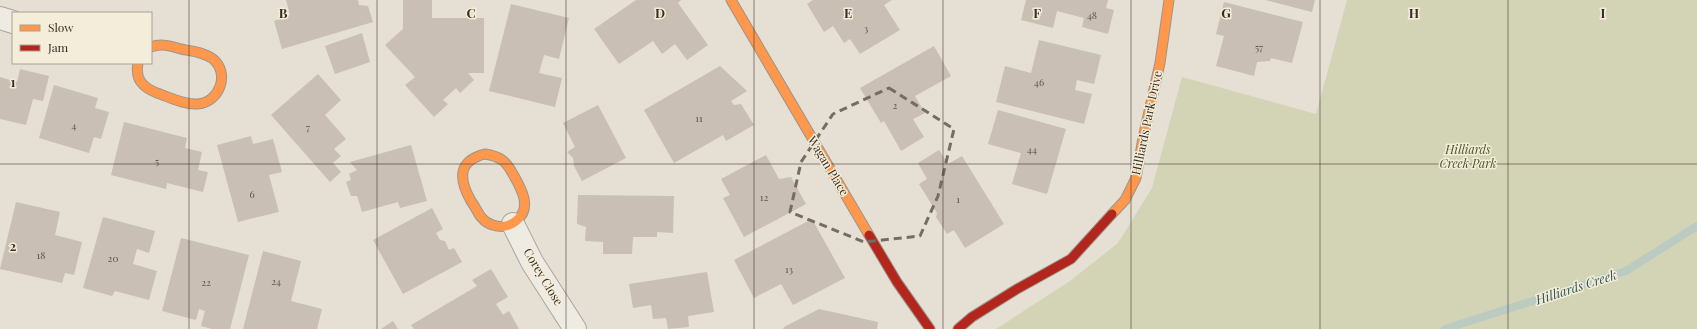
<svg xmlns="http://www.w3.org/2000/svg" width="1697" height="329" font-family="'Playfair Display',serif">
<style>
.green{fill:#d3d4b6}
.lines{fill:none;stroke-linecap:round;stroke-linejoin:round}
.stream{stroke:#bccbc2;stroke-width:8}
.building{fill:#c9bfb4}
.street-casing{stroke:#aba59b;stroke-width:24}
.slow-casing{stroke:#9b958a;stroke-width:11}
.jam-casing{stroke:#9b958a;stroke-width:11}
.street{stroke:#eeebe3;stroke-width:22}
.slow{stroke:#ff974d;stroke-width:9}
.jam{stroke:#b3261e;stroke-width:9}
.marked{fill:none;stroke:#766c60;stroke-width:3;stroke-dasharray:8 5;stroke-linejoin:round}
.grid{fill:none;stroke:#3a2e22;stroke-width:1;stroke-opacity:0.55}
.labels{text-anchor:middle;stroke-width:3;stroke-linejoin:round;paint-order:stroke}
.number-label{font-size:10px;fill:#5e5246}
.street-label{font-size:12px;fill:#3a2e22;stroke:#f4edda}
.park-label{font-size:12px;font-style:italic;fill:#4a562a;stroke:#f4edda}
.water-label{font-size:13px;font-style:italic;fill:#325957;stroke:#f4edda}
.grid-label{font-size:13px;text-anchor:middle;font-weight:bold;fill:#3a2e22;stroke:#f4edda;stroke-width:3;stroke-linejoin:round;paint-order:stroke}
</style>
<rect width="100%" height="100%" fill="#e5e0d3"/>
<path class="green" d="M1347,0H1697V329H996L1070,281L1118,243L1152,188L1182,77L1316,114Z"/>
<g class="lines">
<path class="stream" d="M1445,329L1626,271L1697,226"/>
</g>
<path class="building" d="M286,0H358L359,5L368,6L373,22L282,49L274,21L290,15Z
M403,0H432V18H484V73H468L474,80L460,93L456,88L443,100L448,104L434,117L405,85L415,77L385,45L403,29Z
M636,0H681L678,3L708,45L687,60L675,44L662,54L653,41L619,64L594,29Z
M813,0H892L884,5L900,30L860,54L850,39L844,43L833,26L824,32L807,4Z
M1026,0H1108L1106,8L1114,10L1108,34L1082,27L1084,18L1057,11L1053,28L1021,20Z
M1265,0H1315L1312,12Z
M1224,2L1303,22L1292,63L1271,58L1270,61L1257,62L1254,76L1216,66L1224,36L1216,34Z
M511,4L569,18L559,59L544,55L539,73L562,78L555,107L489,91Z
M362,33L370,62L335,74L325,46Z
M1039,40L1101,55L1094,84L1077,80L1075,90L1092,94L1084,124L996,102L1005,66L1031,73Z
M934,46L951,76L915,96L925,113L913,119L924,137L901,151L884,121L881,123L860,88Z
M720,66L747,91L731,101L734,105L741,104L754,125L726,141L723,135L674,163L644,110Z
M20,69L49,76L43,101L33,99L26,125L0,119V77L17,82Z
M318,74L341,100L325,115L346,139L334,149L341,156L333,163L341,172L330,182L271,115Z
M54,85L98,98L95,108L109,112L101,139L94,137L89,153L39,138Z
M598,105L626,158L582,181L574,166L573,158L567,152L575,147L563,123Z
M998,110L1066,129L1047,194L1012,184L1021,153L988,144Z
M124,122L187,138L185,148L202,152L198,170L208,172L203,192L167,183L166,189L111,175Z
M251,136L253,144L273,139L282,172L269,175L279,212L238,222L217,145Z
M411,145L427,201L400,208L398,202L362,212L357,196H351L346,182L351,180L349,174L357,170L350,162Z
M939,150L948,164L962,156L1004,224L965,248L954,230L947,234L936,217L937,213L919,184L927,179L918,163Z
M766,155L779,179L791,177L806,204L744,237L723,198L730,195L721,179Z
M578,195L674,196L673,233L657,232V237H633L632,254H603V242L585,241L586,227L577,224Z
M16,202L60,212L55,235L82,242L74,275L65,273L62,283L0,269Z
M432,208L443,229L436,233L440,240L445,241L449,250L454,248L462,262L403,294L373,240Z
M103,217L155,231L149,253L137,249L133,264L157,271L149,300L115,291L112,296L83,288Z
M812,219L845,278L793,305L781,284L754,298L734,260Z
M181,238L249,255L230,329H212L201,326L205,311L199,309L196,320L162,311Z
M263,251L301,261L291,301L322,309L317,329H243Z
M491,269L508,297L496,304L503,315L509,311L519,329H414L411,325L477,286L472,280Z
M707,272L714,312L688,316L689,327L668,329L666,318L653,319L651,305L633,308L629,284Z
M819,309L878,322L877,329H783L784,327Z
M393,321L398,329H381Z"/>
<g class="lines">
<defs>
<path id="street" d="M0,18L13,22
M513,224L532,262L575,329"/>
<path id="slow" d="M731,0L869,235
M138,63C135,79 142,87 157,93C169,97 184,105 198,104C220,102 230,73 213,59C204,52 191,51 181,49C171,46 161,43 151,47
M485,154C491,155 497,156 502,160C507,163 510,169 513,174C521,188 533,208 516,221C505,230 489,227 481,217C477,212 475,206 471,201C459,180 457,161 485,154Z
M1112,214L1125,200L1136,178L1143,138L1160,63L1169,0"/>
<path id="jam" d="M869,235L897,282L930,329
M958,329L972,317L1017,289L1071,259L1112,214"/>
</defs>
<use href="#street" class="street-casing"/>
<use href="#slow" class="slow-casing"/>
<use href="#jam" class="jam-casing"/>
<use href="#street" class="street"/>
<use href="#slow" class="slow"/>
<use href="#jam" class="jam"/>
</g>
<path class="marked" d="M889,88L954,129L938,196L920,236L864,242L790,212L801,162L833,114Z"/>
<path class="grid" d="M189,0V329M377,0V329M566,0V329M754,0V329M943,0V329M1131,0V329M1320,0V329M1508,0V329M0,164H1697"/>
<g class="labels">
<g class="number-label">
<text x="1092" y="19">48</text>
<text x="866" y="32">3</text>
<text x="1259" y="51">57</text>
<text x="1039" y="86">46</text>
<text x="895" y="109">2</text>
<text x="699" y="122">11</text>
<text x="74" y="129">4</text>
<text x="308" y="131">7</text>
<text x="1032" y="153">44</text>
<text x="157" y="165">5</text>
<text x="252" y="198">6</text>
<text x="764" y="201">12</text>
<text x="958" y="203">1</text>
<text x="41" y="259">18</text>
<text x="113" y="262">20</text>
<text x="789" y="273">13</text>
<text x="276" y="285">24</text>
<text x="206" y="286">22</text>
</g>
<g class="street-label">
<text transform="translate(1147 123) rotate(-78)" y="4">Hilliards Park Drive</text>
<text transform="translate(828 166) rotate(59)" y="4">Wagan Place</text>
<text transform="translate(543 277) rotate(59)" y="4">Corey Close</text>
</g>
<g class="park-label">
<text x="1468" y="154">Hilliards<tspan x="1468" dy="14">Creek Park</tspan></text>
</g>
<g class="water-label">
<text transform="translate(1576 287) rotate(-18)" y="5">Hilliards Creek</text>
</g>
</g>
<g class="grid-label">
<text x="283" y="18">B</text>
<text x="471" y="18">C</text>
<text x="660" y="18">D</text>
<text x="848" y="18">E</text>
<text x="1037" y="18">F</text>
<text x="1226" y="18">G</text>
<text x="1414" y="18">H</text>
<text x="1603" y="18">I</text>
<text x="13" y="87">1</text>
<text x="13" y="251">2</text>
</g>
<rect x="12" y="12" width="140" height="52" fill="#f4edda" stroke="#aaa190"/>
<rect x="20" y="25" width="20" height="6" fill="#ff974d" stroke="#aaa190"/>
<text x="48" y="32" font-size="12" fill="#3a2e22">Slow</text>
<rect x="20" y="45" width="20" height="6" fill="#b3261e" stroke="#aaa190"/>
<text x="48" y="52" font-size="12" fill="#3a2e22">Jam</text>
</svg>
